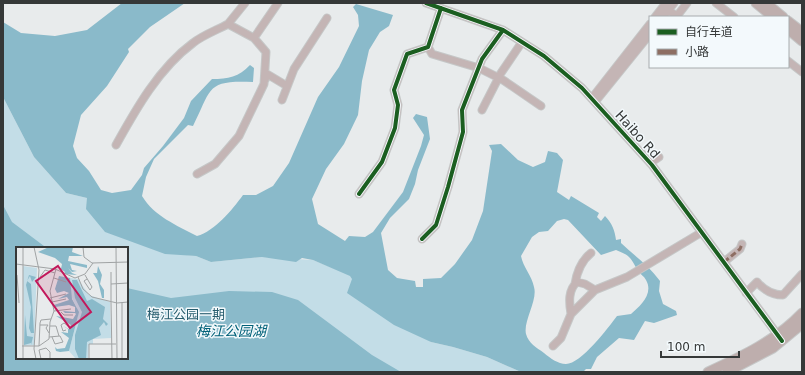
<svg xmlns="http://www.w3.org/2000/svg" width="805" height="375" font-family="'DejaVu Sans','Noto Sans SC',sans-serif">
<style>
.green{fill:#c3dde7;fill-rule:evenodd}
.water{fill:#8abaca;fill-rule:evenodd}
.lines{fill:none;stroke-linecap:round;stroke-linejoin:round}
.minor-casing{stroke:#c5c7c7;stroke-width:9}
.major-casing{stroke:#c5c7c7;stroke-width:11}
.minor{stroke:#c4b5b5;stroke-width:7}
.major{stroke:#beaead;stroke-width:9}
.quiet{stroke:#8d6e63;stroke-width:3;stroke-dasharray:6 3;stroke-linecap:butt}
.cycleway-casing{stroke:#f3f9fc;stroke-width:6}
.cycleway{stroke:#1b5e20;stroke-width:4}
.labels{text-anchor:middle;stroke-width:3;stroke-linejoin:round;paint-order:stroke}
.street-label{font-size:13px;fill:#353838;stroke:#f3f9fc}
.park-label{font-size:13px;fill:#265c6d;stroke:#f3f9fc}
.water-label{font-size:14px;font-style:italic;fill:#006178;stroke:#f3f9fc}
.inset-road{fill:none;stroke:#a0a3a4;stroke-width:1}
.view{fill:#c2185b;fill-opacity:0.15;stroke:#c2185b;stroke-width:2}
.inset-edge{fill:none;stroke:#353838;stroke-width:2}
</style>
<rect width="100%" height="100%" fill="#e8ebec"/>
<path class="green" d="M3,97L34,157L66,193L87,198L186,255L196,256L211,262L262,257L313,260L350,275L431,342L453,347L487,357L521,372H3ZM17,248H127V358H17Z"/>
<path class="water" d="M122,3H185L150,27L128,49L129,52L107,86L81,115L73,146L77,158L89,171L101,190L112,193L131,190L142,175L144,168L163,146L184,118L191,101L212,79C228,79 239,77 250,65L254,68L253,82C206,80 212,88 193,126L188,125L154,159L146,177L142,196C154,216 176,225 197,236C215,231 232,210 243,195H256L273,186L289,163L318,97L339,67L359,26L358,15L353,7L356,4L393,15L389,26L380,32L369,50L362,81L358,115L344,144L326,169L312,199L318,224L345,241L349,236L365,237L373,232L403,192L421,146L424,135L413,118L416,114L427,117L430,139L418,170L415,184L409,199L390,218L381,233L388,270L397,278L415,281L416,287H423V279L441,278L455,264L472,240L483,211L492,151L489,145L501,144L518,160L533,167L545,162L548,151L557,153L563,160L557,192L569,200L571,196L599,213L597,217L601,221L605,216C612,223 615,231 616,240L621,239V243C635,256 649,266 660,281L659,291L663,304L676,311L677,315L654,323L645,321L634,340L619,338L597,357L591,369H586L583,372H521L487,357L453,347L431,342L394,325L347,293L352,279L350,276L313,260L302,258L296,262L262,257L211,262L196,256L165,254L105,232L86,209L87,198L66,193L34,157L3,97V22L21,33L55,36L87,30ZM564,219L568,220L601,255L616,250C631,256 630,257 638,271C640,274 644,276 646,280C654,294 640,306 631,314L617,316C608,328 581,364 566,364C558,364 550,358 544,353C536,347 529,344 526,334C523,321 538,300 534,287C532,276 523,267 521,256L532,237L539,232L548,231L557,221Z
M3,205L12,222L44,246L42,248H17V358H127V288L171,298L229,291L272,292L298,300L372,355L401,372H3Z"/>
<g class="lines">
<defs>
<path id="minor" d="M426,3L503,30L544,56L582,88L652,165L780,338
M716,3L734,17
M663,7L677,16L687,3
M655,17L666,3
M663,17L674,3
M228,24L245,3
M428,47L432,54L479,68L503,80L541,106
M788,61L802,72
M265,80L267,74L287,86
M592,98L650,24
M282,100L294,69L327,18
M595,102L650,34
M482,110L501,73L522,42
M116,145C136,109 159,68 193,43C203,35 217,30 228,24L254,38
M650,163L659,157
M197,174L215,164L239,136L264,84L266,52L254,38L278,3
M359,194L382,162L395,128L398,105L394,90L407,54L428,47L441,8
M422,239L436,225L448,187L463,132L462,110L482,59L503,30
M724,262L740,249L742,244
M575,284C577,271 581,261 591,253
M746,293L757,282C764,290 773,295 783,295L802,274
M571,314C569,302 568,290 577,282L585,284L595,290
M553,346L561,338L571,314L595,290L627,277L702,232"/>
<path id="major" d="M756,3L773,17
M766,3L783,17
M788,21L802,32
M789,30L802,41
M708,372C743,356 775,341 802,313
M727,372L773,348L802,324"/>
</defs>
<use href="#minor" class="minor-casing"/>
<use href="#major" class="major-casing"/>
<use href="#minor" class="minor"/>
<use href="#major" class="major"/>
<path class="quiet" d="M724,262L740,249L742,244"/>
<defs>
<path id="cycleway" d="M426,3L503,30L544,56L582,88L652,165L782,341
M359,194L382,162L395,128L398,105L394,90L407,54L428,47L441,8
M422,239L436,225L448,187L463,132L462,110L482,59L503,30"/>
</defs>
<use href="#cycleway" class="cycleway-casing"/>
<use href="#cycleway" class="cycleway"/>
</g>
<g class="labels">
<g class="street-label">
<text transform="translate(638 134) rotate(48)" y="5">Haibo Rd</text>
</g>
<g class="park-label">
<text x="186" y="319">梅江公园一期</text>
</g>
<g class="water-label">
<text x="231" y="336">梅江公园湖</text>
</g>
</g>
<g transform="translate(16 247)">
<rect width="112" height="112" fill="#e8ebec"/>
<path d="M7,19L21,21L18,98L8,99ZM54,31L62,32L73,48L94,55L95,91L77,92V97H73L72,112H60L53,104L62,69L61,61L55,49Z" fill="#c3dde7"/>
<path d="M33,0H57L56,5L67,9H53L52,14L71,18V21L54,17L56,23L61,24L56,25L52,21L56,26L61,28L48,27L49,25L45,22L46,17L39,11L22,5ZM82,19L86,28L84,37L88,43V51H86L82,34L77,26H81ZM13,28L20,30L16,35L14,29L11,34L15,37L18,86H15L13,81L15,60L10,38ZM43,29L54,31L56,52L63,65L53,104L44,105L40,104L39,100L41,102L49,101L53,91L45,85L52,86V82L47,79L53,82L55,78L40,69L57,72L60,67L59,66H49L47,64L59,65V60L53,58L39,60L38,58L53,53L51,50L42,52L53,46L48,44L41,46L39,42ZM56,33H61L71,54L76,52L89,60L87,72L92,77L90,79L88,75L83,81L85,88L71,95L70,112H63L59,102V88L66,65L59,51ZM9,68L11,89L17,90L15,98V96L8,98Z" fill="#8abaca"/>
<path class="inset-road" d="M18,0L23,23L18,102L20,112M67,0L68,10L76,16M100,0L101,112M76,16L112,15M0,17L39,22L59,31L69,27L77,16M95,25V54M1,28L3,56M69,28L76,40L74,43M24,30L29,23L39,26M62,30L67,42L76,50L101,56L112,55M38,31L50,35M71,32L68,34L74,43M95,37L112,36M34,51L50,47M36,55L50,52M95,55L96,112H100M38,64L55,62M45,65L48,68H57M24,76L25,73L35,72M24,78H32L30,81L33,86M34,79H40L43,89M50,83L47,84L45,78L48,76L52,79M33,90L44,89L47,95L39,97L36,90M6,99H23L33,92L34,75L38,64L34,44L40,22M23,99L24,76M7,112V0M25,112L23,103L30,101L34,105V112M73,112V97H100M106,112V55"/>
<path class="view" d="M42,19L75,65L54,81L20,34Z"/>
<rect width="112" height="112" class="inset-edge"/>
</g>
<rect width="805" height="375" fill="none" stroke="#353838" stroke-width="8"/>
<rect x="649" y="16" width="140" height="52" fill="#f3f9fc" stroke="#a7acae"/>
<rect x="657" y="29" width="20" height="6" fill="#1b5e20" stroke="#a7acae"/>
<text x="685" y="36" font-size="12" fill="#353838">自行车道</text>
<rect x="657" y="49" width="20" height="6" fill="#8d6e63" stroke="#a7acae"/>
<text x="685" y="56" font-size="12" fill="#353838">小路</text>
<path d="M661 351v6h78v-6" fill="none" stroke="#353838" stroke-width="2"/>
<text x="667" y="351" font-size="12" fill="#353838" stroke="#f3f9fc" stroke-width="3" paint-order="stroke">100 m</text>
</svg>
